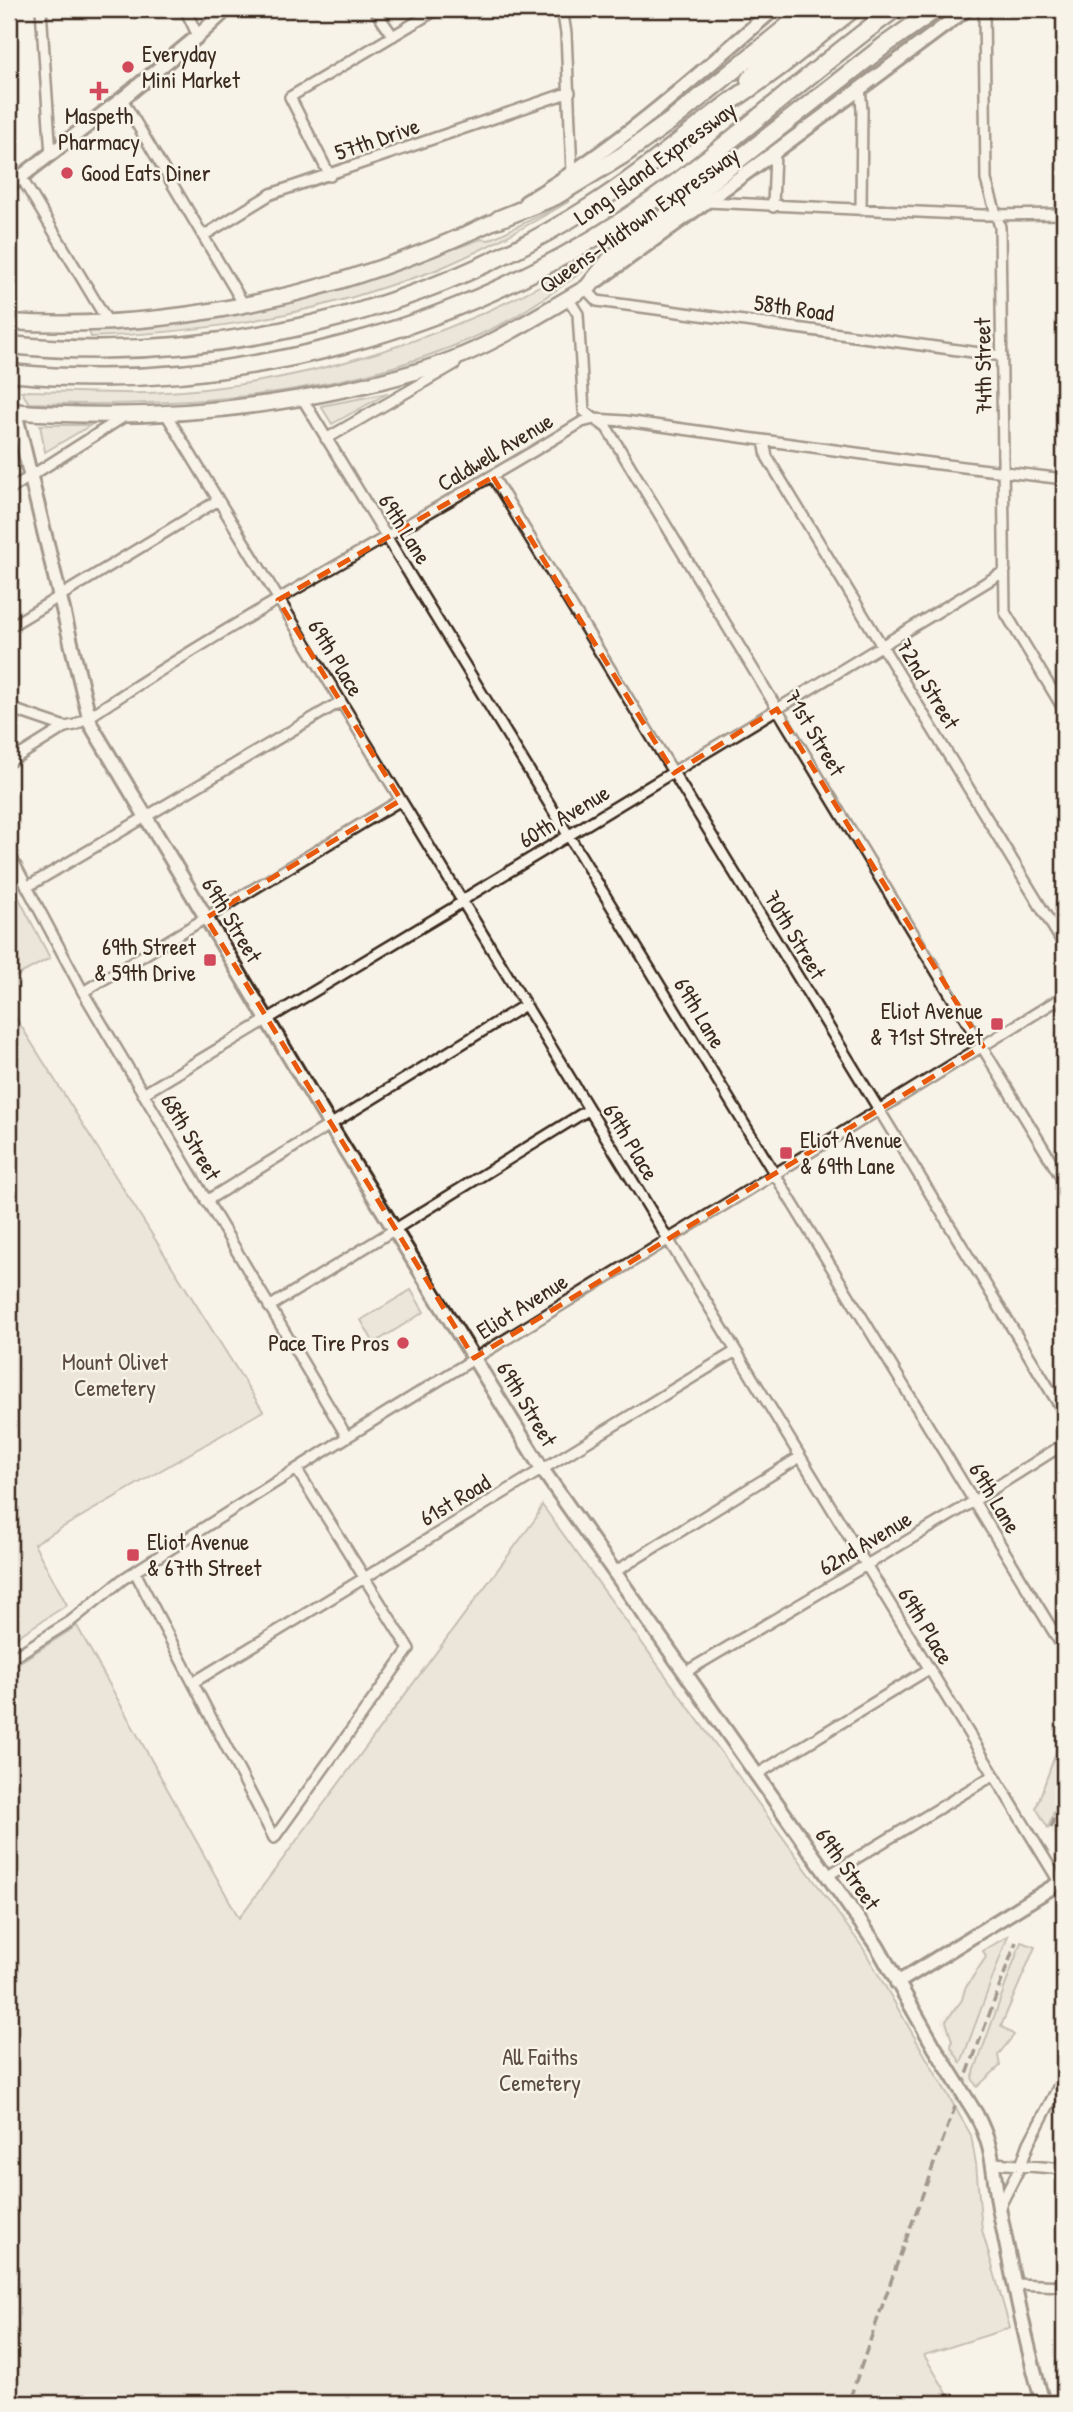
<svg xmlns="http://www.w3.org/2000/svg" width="1073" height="2412" font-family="'Patrick Hand',sans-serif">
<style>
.built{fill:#e9e4d9}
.green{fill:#dbd6cb;stroke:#8b8074;stroke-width:2}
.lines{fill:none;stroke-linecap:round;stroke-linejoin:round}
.street-casing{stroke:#3b2a1e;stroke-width:14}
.secondary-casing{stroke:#3b2a1e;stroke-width:18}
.primary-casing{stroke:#3b2a1e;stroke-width:19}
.highway-casing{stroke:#3b2a1e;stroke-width:21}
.street{stroke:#f7f3e8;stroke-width:9}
.secondary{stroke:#f7f3e8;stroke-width:12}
.primary{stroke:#f7f3e8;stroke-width:14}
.highway{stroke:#f7f3e8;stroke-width:16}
.rail{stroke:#3b2a1e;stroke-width:3.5;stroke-dasharray:10 5;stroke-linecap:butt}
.secondary-bridge-casing{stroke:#3b2a1e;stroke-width:18;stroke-linecap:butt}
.secondary-bridge{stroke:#f7f3e8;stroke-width:12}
.marked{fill:none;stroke:#e8590c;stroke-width:5;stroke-dasharray:14 9;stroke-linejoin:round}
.poi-dot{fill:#d1495b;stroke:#f7f3e8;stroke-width:2.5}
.labels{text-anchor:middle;stroke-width:5;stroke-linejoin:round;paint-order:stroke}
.poi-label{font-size:23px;fill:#3b2a1e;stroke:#f7f3e8;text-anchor:start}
.street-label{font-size:23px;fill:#3b2a1e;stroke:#f7f3e8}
.park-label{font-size:23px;fill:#5b4c41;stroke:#f7f3e8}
</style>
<rect width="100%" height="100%" fill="#f7f3e8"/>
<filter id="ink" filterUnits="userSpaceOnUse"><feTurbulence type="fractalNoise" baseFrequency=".0143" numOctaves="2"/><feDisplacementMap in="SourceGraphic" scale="14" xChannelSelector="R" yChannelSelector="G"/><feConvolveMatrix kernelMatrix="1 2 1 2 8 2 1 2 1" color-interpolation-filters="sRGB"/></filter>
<g filter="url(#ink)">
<path class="built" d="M1064,1738V1854L1036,1803Z
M1010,1940L1032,1949L1010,1999L987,2077L975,2086L972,2080L857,2400L938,2084L952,2042L941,2021L959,2002L963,1988L985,1954Z"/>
<path class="green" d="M946,9H955L803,118L894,44Z
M570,201C529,225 487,248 443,267C425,275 406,280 388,286C287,320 197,332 91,337L89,331C158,326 227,319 295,302C358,285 420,261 481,239L489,240Z
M583,262L582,272C556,290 530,309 502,324C360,397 186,408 29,403L21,391C64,391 107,394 149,393C300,387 453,338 583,262Z
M388,393L332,424L321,406Z
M40,425H91L45,452Z
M9,879L50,958L9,980Z
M9,1007L263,1411L34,1544L67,1605L9,1642Z
M411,1290L424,1312L374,1343L361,1320Z
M542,1505L863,1948L971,2135L976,2164L982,2230L1010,2328L924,2355L953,2403H9V1669L77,1626L239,1918L536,1518Z
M1064,1730V1784L1048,1828L1036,1808Z
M1008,1936L961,2063L951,2047L952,2041L946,2021L962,2000L965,1989L986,1957L983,1951Z
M1021,1942L1035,1947L1001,2026L1014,2035L998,2055L1000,2066L977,2087L972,2078Z"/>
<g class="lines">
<defs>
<path id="street" d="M41,9L51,155
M185,9L198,36
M374,9L393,36
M562,9L566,33L572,173
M984,9L986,180L1000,227L1005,612L1064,710
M860,88L862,110L861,210
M122,99L244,305
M330,176L290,97L438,9
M24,182L108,322
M707,202L982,215L1064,214
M773,207L775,152
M203,236L271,194L570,92
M585,288L597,301L1002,356
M568,298L578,314L584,411L607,428L1064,1182
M302,398L1064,1649
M166,414L1064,1890
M326,439L455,364
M764,441L767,457L1064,945
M493,477L1064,1413
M9,490L125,416
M9,627L217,501
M9,708L65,727
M9,762L65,727L75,725L89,717C248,610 419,522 582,422L594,419L625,421L914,461L1064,479
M9,853L83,992L347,1437
M27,887L340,702
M83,992L401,800
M143,1094L453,908L472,894L1005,571
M206,1201L525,1005
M269,1307L588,1110
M135,1572L274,1838L409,1649L297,1470
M613,1573L800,1457
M9,1660L71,1621L123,1579L347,1437L1064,996
M684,1673L966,1506L1064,1444
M194,1682L736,1351
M756,1775L929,1669
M827,1876L994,1775
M995,2163L1064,2169
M999,2208L1021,2165L1029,2143L1064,2076
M1015,2284L1064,2286"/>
<path id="secondary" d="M9,186L122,99L198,36L227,9
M526,202C618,147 694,79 774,9
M598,280L775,152L967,9
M9,402L17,420L91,725L330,1125L542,1469L877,1946L935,2048
M897,1983L1064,1880
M976,2114C996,2152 992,2173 1000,2213C1013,2277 1025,2341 1043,2403"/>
<path id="primary" d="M9,322C178,332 346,292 499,219
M9,411C124,420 239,413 351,388C389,380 427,370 463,355C507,336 547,310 589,286"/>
<path id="highway" d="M749,80L767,62L832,9
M499,219L556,196L623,155L676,117L809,9
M589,286L610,260L885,45L936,9
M9,345C211,365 419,316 591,206C637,177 679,141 722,108C738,96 754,86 770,74C798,54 825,30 853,9
M9,373C235,396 469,330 654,199C737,140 812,69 895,9"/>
</defs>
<use href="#street" class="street-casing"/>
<use href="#secondary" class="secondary-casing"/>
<use href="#primary" class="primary-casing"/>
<use href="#highway" class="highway-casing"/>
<use href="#street" class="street"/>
<use href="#secondary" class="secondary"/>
<use href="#primary" class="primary"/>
<use href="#highway" class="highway"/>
<path class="rail" d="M1051,1828L1064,1791
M850,2398L898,2261L1016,1942"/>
<defs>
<path id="secondary-bridge" d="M935,2048L976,2114"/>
</defs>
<use href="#secondary-bridge" class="secondary-bridge-casing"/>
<use href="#secondary-bridge" class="secondary-bridge"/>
</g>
</g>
<path d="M0 0H1073V2412H0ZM493,477L674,773L777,709L983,1046L474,1358L206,918L401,800L278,600Z" fill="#f7f3e8" fill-opacity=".55" fill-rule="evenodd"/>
<path class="marked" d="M493,477L674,773L777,709L983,1046L474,1358L206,918L401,800L278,600Z"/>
<g class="poi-dot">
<circle cx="128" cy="67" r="7"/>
<path d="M95.5 80.5h7v7h7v7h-7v7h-7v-7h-7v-7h7z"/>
<circle cx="67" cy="173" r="7"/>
<rect x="203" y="953" width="14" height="14" rx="3.5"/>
<rect x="990" y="1017" width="14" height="14" rx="3.5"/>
<rect x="779" y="1146" width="14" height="14" rx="3.5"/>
<circle cx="403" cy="1343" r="7"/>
<rect x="126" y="1548" width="14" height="14" rx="3.5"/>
</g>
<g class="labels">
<g class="poi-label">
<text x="142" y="62">Everyday<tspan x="142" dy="26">Mini Market</tspan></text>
<text x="99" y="124" text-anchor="middle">Maspeth<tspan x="99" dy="26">Pharmacy</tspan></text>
<text x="81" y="181">Good Eats Diner</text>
<text x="196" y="955" text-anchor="end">69th Street<tspan x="196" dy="26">&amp; 59th Drive</tspan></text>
<text x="983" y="1019" text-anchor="end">Eliot Avenue<tspan x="983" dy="26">&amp; 71st Street</tspan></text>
<text x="800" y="1148">Eliot Avenue<tspan x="800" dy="26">&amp; 69th Lane</tspan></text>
<text x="389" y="1351" text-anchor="end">Pace Tire Pros</text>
<text x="147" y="1550">Eliot Avenue<tspan x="147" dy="26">&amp; 67th Street</tspan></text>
</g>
<g class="street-label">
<text transform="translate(377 139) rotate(-19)" y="8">57th Drive</text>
<text transform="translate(655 163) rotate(-36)" y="8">Long Island Expressway</text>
<text transform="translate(639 220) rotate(-35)" y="8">Queens-Midtown Expressway</text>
<text transform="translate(794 308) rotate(8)" y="8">58th Road</text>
<text transform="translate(983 366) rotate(-91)" y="8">74th Street</text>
<text transform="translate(495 452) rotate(-31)" y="8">Caldwell Avenue</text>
<text transform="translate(405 529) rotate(58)" y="8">69th Lane</text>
<text transform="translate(336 658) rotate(59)" y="8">69th Place</text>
<text transform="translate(928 684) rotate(59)" y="8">72nd Street</text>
<text transform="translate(815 733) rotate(59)" y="8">71st Street</text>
<text transform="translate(564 816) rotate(-31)" y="8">60th Avenue</text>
<text transform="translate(232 920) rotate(59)" y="8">69th Street</text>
<text transform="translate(795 935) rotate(59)" y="8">70th Street</text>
<text transform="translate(700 1013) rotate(59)" y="8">69th Lane</text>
<text transform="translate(191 1137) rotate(60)" y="8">68th Street</text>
<text transform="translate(631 1142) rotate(59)" y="8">69th Place</text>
<text transform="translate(522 1306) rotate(-32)" y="8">Eliot Avenue</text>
<text transform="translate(527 1404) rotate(59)" y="8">69th Street</text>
<text transform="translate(995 1498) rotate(59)" y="8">69th Lane</text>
<text transform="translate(455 1500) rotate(-31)" y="8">61st Road</text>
<text transform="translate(865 1543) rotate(-31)" y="8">62nd Avenue</text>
<text transform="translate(926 1626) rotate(59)" y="8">69th Place</text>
<text transform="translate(848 1869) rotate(55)" y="8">69th Street</text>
</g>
<g class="park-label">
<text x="115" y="1370">Mount Olivet<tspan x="115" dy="26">Cemetery</tspan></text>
<text x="540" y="2065">All Faiths<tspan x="540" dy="26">Cemetery</tspan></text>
</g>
</g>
<rect width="1073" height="2412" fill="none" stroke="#f7f3e8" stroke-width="35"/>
<rect x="18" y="18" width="1038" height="2377" fill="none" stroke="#3b2a1e" stroke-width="2.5" filter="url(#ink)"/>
</svg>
